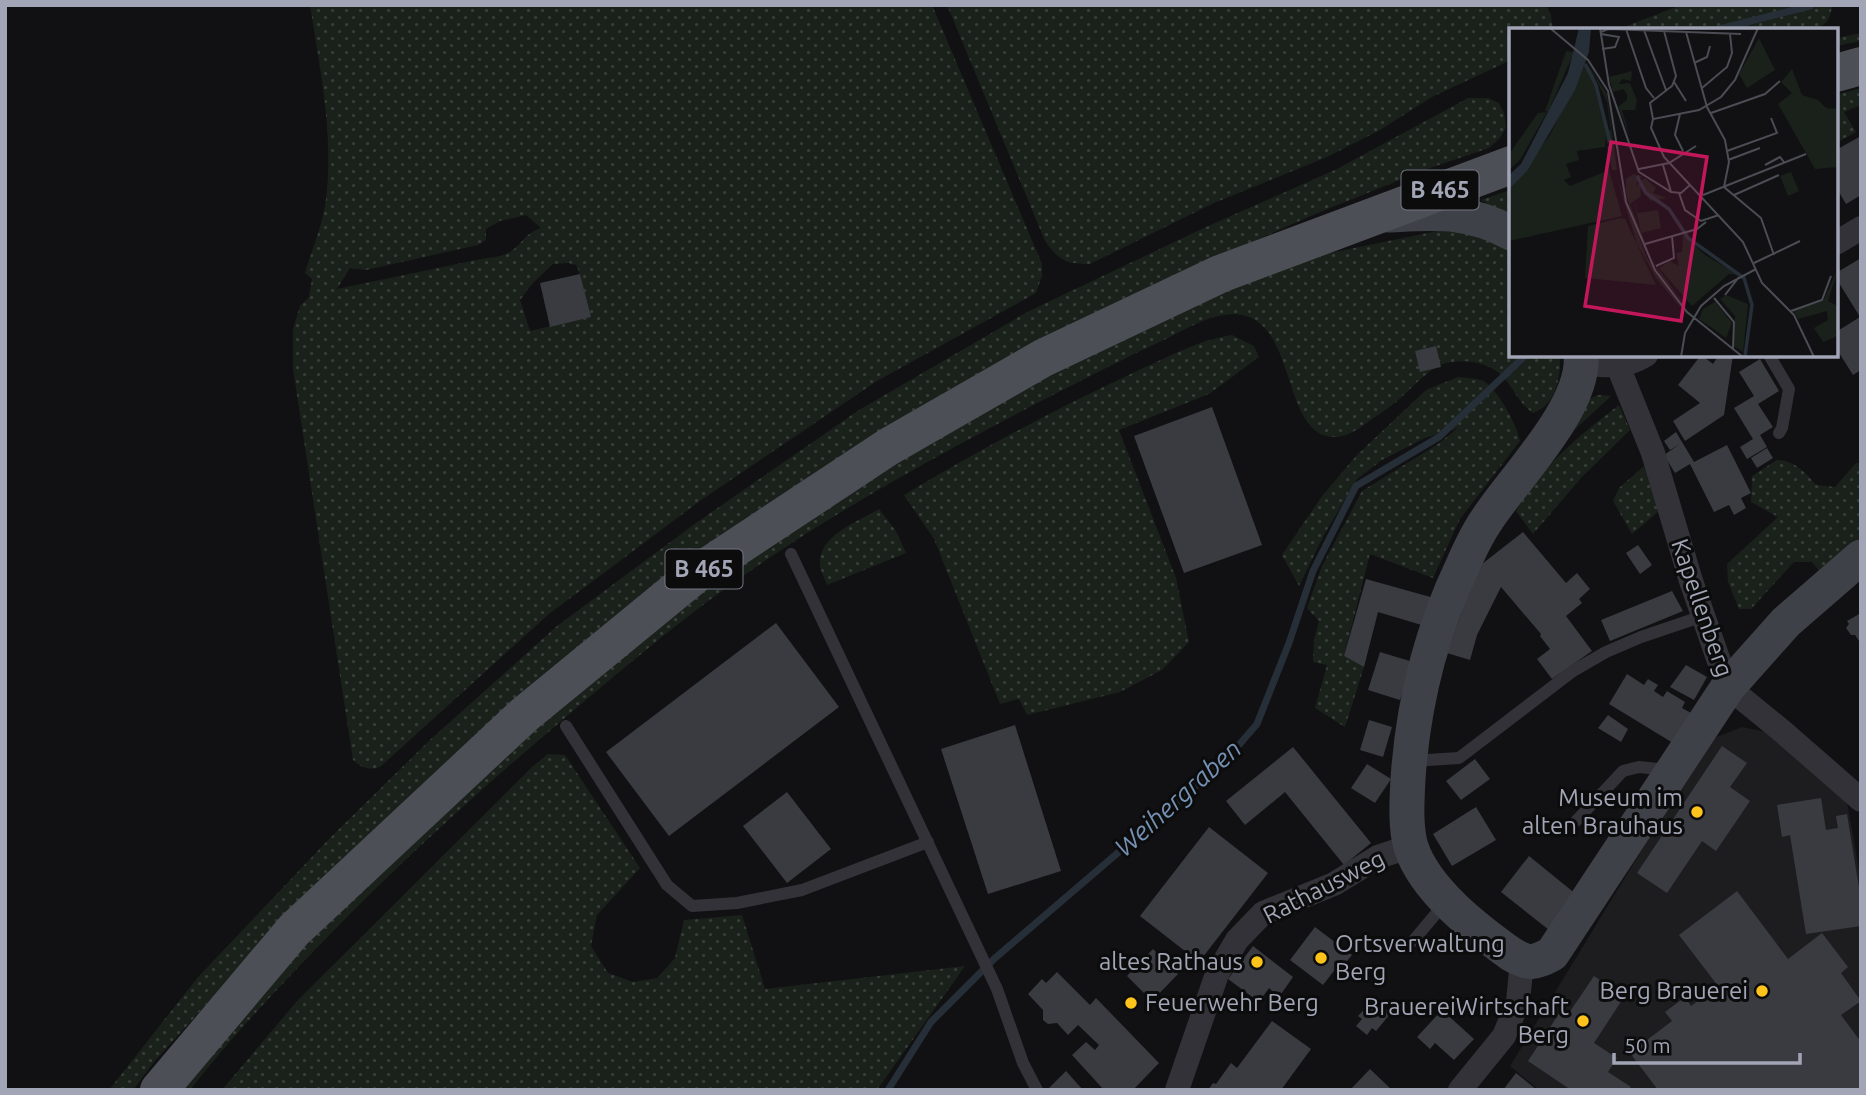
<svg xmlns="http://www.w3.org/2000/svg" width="1866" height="1095" font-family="Ubuntu,sans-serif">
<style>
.built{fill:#1d1d20}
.grass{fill:url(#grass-dots);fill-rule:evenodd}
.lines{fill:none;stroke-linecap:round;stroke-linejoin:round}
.stream{stroke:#262e37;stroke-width:7}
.building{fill:#3a3b41}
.lane{stroke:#323238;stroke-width:12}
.street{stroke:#323238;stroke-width:24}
.secondary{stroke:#3f4148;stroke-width:35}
.primary{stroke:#4d4f57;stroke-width:38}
.poi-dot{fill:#ffc41c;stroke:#0c0c0d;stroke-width:2.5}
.labels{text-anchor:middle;stroke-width:6;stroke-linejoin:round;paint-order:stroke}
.shield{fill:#0c0c0d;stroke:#747783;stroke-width:2}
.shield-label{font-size:23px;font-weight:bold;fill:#a1a5b5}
.street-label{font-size:24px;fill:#a1a5b5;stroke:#0c0c0d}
.poi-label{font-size:24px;fill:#a1a5b5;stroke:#0c0c0d;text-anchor:end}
.water-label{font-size:26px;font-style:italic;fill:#7491b3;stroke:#0c0c0d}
.inset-river{fill:none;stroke:#262e37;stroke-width:3.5}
.inset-road{fill:none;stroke:#4b4c54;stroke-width:2}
.view{fill:#c2185b;fill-opacity:0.15;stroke:#c2185b;stroke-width:3.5}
.inset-edge{fill:none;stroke:#a1a5b5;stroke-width:3.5}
</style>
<defs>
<pattern id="grass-dots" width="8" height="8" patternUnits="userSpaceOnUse" patternTransform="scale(1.75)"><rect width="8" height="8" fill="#19211a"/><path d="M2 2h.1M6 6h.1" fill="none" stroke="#373e39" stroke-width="1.8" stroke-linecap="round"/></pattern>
</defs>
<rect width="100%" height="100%" fill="#111113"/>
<path class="built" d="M1742,727L1781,735L1846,796L1861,881V1090H1539L1510,1066L1709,740Z"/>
<path class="grass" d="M310,5H932L1042,264V276L1036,293L877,381L704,498L549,614L380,767C368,771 361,767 353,760L293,369V329L300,306L309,297L312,279L305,273C312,249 323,224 326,199C334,134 320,70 310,5ZM526,215L541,228C525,234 526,239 514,249C505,257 493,257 481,259L337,289L350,268L366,270L478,245L486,240V229L500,221ZM568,263L576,265L580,274L590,317L530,331L520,300L532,284L553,264Z
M947,5H1546L1551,15L1553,30H1511V60L1432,97L1380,130L1327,157L1214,203L1090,264C1066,264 1059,261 1045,241Z
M1681,5H1832C1831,19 1826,26 1812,30H1616Z
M1861,33V41L1836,46V38Z
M1861,88V105L1844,112L1856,132L1836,143V95Z
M1468,98H1488L1499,103L1504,113L1506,127L1500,138L1489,148L1430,168L1320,212L1170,278L931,404L301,900L154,1062L133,1090H109L198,977L330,838L431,739L557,626L696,523L859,410L1029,311L1206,227L1337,169Z
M1510,190L1511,218L1481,200Z
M1462,229L1511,249V355H1560C1561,377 1556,405 1533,413C1516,402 1512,380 1493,369C1480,361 1458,359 1443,364C1429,368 1408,392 1396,402C1387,409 1377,416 1368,422C1359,429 1348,436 1337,437C1276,440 1302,303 1224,315C1204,318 1186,329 1168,338C1129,356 1090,376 1051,396C935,456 820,519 715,596C666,632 619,672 573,711C497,775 424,840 354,910C297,968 240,1026 190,1090H178L337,908L470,780L624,651L737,566L940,434L1108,343L1230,289L1325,254L1442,230Z
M1232,335L1254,346L1259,357L1209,394L1119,430L1176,578L1189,642L1162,670L1120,692L1027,715L1019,699L1000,704L934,539L904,495C979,450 1057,408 1137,371C1168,357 1198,340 1232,335Z
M1458,377C1465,378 1474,378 1481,380C1496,385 1517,425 1520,441L1460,519L1433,578L1370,554L1344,656L1364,667L1345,727L1315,708L1327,665L1313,662L1314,640L1319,621L1307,608L1322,566L1362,491L1438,444L1458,428L1425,438L1382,460L1357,479L1324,535L1299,586L1282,555L1322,496L1357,455L1426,390Z
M1598,395L1611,396L1557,446L1589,399Z
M1619,405L1630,430L1581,478L1533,534L1516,511C1540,467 1580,435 1619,405Z
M1777,460C1795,461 1805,472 1816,485L1835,487L1856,463H1861V541L1820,572L1812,562H1794L1751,609H1739L1728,582L1727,564L1778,517L1751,502L1752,476Z
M1644,466L1659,511L1632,534L1613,501L1619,488Z
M879,509L896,531L906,553L827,585C825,579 820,571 820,564C818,535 858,522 879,509Z
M548,754L565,755L640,868L597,915L591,946L608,973L633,982L657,978L675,958L684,920L742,915L765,989L965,966L877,1090H222L297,1001L532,767Z"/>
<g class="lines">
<path class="stream" d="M1715,30L1810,6
M888,1090L931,1022L994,959L1226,760L1257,724L1289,643L1313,571L1356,486L1439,437L1526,355"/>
</g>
<path class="building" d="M1861,136V195L1846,204L1836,187L1838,170L1836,150Z
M1861,258V370L1853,375L1836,348V332L1860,317L1836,278V273Z
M580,274L591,317L550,327L540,283Z
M1436,346L1441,367L1420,372L1415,351Z
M1701,355L1713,364L1719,355H1733L1724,415L1685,441L1673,421L1700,403L1678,385Z
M1760,359L1779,391L1758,404L1773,427L1760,435L1767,447L1747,459L1740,447L1753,439L1734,408L1754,396L1739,372Z
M1212,407L1262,545L1184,573L1134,436Z
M1676,432L1694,462L1727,445L1751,493L1741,498L1746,508L1734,515L1729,505L1714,512L1690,464L1675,473L1664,455L1680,444L1670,450L1664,441Z
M1767,448L1773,458L1757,468L1751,458Z
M1523,532L1566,583L1577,573L1590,589L1579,599L1582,603L1566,616L1592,651L1552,679L1537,659L1550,649L1540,636L1541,634L1501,587L1477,635L1470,660L1447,653L1467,597L1482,564Z
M1638,545L1652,565L1640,574L1626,553Z
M1366,579L1434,598L1425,626L1378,612L1364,667L1344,656Z
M1672,591L1683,611L1610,641L1601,620Z
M1861,613V644L1855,635H1851L1846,628L1849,624L1847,621Z
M776,623L839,707L669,836L606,752Z
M1380,652L1413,662L1400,700L1368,690Z
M1686,665L1707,677L1694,700L1670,687Z
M1627,674L1644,685L1648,679L1658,685L1654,691L1663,697L1667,691L1685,702L1682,708L1691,713L1673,743L1609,704Z
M1608,715L1628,729L1621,742L1598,728Z
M1369,720L1392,727L1383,757L1360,750Z
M1015,725L1061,871L988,894L941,749Z
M1722,746L1747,763L1730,787L1750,801L1716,851L1702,841L1667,893L1637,873Z
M1293,747L1371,843L1344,865L1285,792L1245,825L1226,801Z
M1475,759L1490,779L1461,800L1446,781Z
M1367,764L1391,779L1375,803L1351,788Z
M787,792L831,849L787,883L743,826Z
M1821,798L1826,830L1838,828L1836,816L1847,814L1861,900V926L1806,934L1790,835L1782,837L1777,805Z
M1476,807L1496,840L1452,866L1433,834Z
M1209,827L1268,873L1199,962L1140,916Z
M1529,856L1577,895L1549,930L1501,892Z
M1737,891L1788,959L1822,933L1848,967L1841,973L1861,1001L1841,1015L1861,1042V1090H1658L1630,1053L1672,1021L1665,1012L1685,997L1691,1006L1718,986L1679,935Z
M1315,927L1352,955L1343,966L1340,963L1323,985L1290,960Z
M1253,946L1293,977L1279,997L1269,988L1259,1002L1228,979Z
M1153,949L1178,974L1152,1001L1127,976Z
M1057,972L1090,1005L1096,998L1159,1063L1133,1090H1104L1072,1055L1086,1042L1095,1050L1099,1045L1078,1025L1068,1035L1057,1023L1048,1024L1043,1020V1010L1028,994L1042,979L1046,983Z
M1594,976L1624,997L1594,1043L1617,1058L1608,1072L1631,1087L1628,1090H1571L1528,1061L1562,1009L1569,1013Z
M1374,999L1391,1013L1376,1031L1372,1028L1367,1035L1356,1026L1362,1019L1358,1016Z
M1442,1010L1474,1039L1454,1060L1435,1043L1430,1049L1417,1037Z
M1272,1021L1311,1049L1281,1090H1208L1213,1083L1216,1084L1231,1063L1237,1068Z
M1370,1069L1392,1090H1350Z
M1066,1071L1083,1090H1047Z
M1516,1073L1537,1090H1503Z"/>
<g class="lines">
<path class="lane" d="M1769,355L1789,389L1782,428L1779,433
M791,554L997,989L1023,1063L1037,1090
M566,726L667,885L692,906L737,903L802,890L928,842
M1412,761L1459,758L1573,671L1606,652L1641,637L1703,616
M1576,821L1623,771L1639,767L1668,770
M1413,941L1445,903"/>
<path class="street" d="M1836,243L1861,228
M1582,363C1605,366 1626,368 1646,355
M1618,366L1653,453L1691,581L1728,687L1782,731L1861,800
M1177,1090L1217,974L1237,940L1263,913L1334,884L1378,857L1411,846
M1460,1090L1504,1036L1518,1002L1522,961"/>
<path class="secondary" d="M1388,215C1435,213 1468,209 1511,233
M1581,355C1586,406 1515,477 1488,518C1478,532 1470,549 1463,565C1431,632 1413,704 1408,779C1407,800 1405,826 1411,847C1425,890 1476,929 1511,954C1530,965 1534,963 1552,954L1728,687L1786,622L1861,557"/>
<path class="primary" d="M1836,73L1861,66
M159,1090L294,930L524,715L696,574L888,447L1043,358L1220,274L1511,165"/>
</g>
<g class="poi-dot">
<circle cx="1697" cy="812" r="7"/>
<circle cx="1321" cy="958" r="7"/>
<circle cx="1257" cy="962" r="7"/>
<circle cx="1762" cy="991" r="7"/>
<circle cx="1131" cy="1003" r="7"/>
<circle cx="1583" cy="1021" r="7"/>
</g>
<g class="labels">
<g class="shield">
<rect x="1401.5" y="170.5" width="77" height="39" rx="5"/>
<rect x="665.5" y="549.5" width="77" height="39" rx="5"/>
</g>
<g class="shield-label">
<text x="1440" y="198">B 465</text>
<text x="704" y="577">B 465</text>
</g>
<g class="street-label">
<text transform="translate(1702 608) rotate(71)" y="8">Kapellenberg</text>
<text transform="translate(1324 887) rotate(-27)" y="8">Rathausweg</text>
</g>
<g class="poi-label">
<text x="1683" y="806">Museum im<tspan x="1683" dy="28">alten Brauhaus</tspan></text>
<text x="1335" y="952" text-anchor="start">Ortsverwaltung<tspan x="1335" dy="28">Berg</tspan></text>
<text x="1243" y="970">altes Rathaus</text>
<text x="1748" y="999">Berg Brauerei</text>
<text x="1145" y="1011" text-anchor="start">Feuerwehr Berg</text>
<text x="1569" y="1015">BrauereiWirtschaft<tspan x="1569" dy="28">Berg</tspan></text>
</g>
<g class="water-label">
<text transform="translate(1178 798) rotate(-42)" y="9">Weihergraben</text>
</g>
</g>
<g transform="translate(1509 28)">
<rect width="329" height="329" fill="#111113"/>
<path d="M250,10L266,42L238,60L230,46ZM77,34L98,66L108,142H103L98,119L105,114L98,116L97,108L96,119L68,123L70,132L57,136L62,149L55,152L61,158L100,142L113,188L0,213V161L41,107ZM85,47L98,74L102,103L99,102ZM283,41L293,67L309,72L317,80L329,81V139L306,141L269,76L283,65L272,54ZM123,43L122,53L113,51L110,56L121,55L128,72L126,82H113L121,109L109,79L118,72V66L114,61L104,64L100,49ZM38,84L11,132L0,142V126L29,85ZM124,146L133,148L129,152L127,158L136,150L147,160L144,165L158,170L142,173L131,160L132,168L121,176L143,232L183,287L151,247L127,201L117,165V151ZM107,147L138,230L181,291L147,250L128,216ZM125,172L129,185L149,182L152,200L132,205ZM112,190L116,191L147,257L76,250L79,198ZM174,206L196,227L230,247L220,246L183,278L150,240L161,233L170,238L167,225L173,224ZM329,241L319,273L329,278V308L314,314L305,300L319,292L318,283L289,291L284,282L314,273ZM217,267L239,276L234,324L225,318L226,288L211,271ZM206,274L223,295L217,310L190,291L194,281Z" fill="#19211a" fill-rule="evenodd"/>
<path d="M57,23L65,24L39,84L36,83Z" fill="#19211a"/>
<path d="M282,144L290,163L279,168L271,148Z" fill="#19211a"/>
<path d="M70,0H82L80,24L66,62L18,143L0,161V147L12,136L59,45Z" fill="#262e37"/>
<path class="inset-river" d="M76,36L87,57L101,114M128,148L137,165L160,181L179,210L235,250L243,277L236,328"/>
<path class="inset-road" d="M41,0L79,32L99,63L117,174L146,242L178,284L234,329M91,0L100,57L130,144M249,0L226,52L212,69L190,82L144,91L142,100L155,129L234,214L253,255L285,287L305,329M117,1L137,60L145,70M135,2L157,62M92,4L99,1L232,6M177,4L198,79L216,112L220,134L215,159L252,190L265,227M92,6L110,9L106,19L93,21M185,35L198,29L201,18M165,54L177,73M193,60L218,39L223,25L221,6M202,85L256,66L271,53M171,86L166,107L174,123M144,91L141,75L163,58L167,48L155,3M218,123L268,105L262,90M219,132L251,120M154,137L162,164M256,137L271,129L275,134M130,141L160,135L187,118M130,144L162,164L172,165L181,157M170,165L176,182L192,193L210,187M194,167L297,126M225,167L270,147M136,216L188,201L197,194M245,235L291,213M147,238L165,230L163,208M216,267L230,249M205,270L225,294L224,321M282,283L313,272L322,248M172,329L176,305L192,278L215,258L247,241"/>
<path class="view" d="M102,114L198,129L172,293L76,278Z"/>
<rect width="329" height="329" class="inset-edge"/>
</g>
<rect width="1866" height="1095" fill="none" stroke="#a1a5b5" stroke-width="14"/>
<path d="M1614 1053v10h186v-10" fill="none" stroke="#a1a5b5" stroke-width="3.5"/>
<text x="1624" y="1053" font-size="21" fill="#a1a5b5" stroke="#0c0c0d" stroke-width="5" paint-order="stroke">50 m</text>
</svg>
